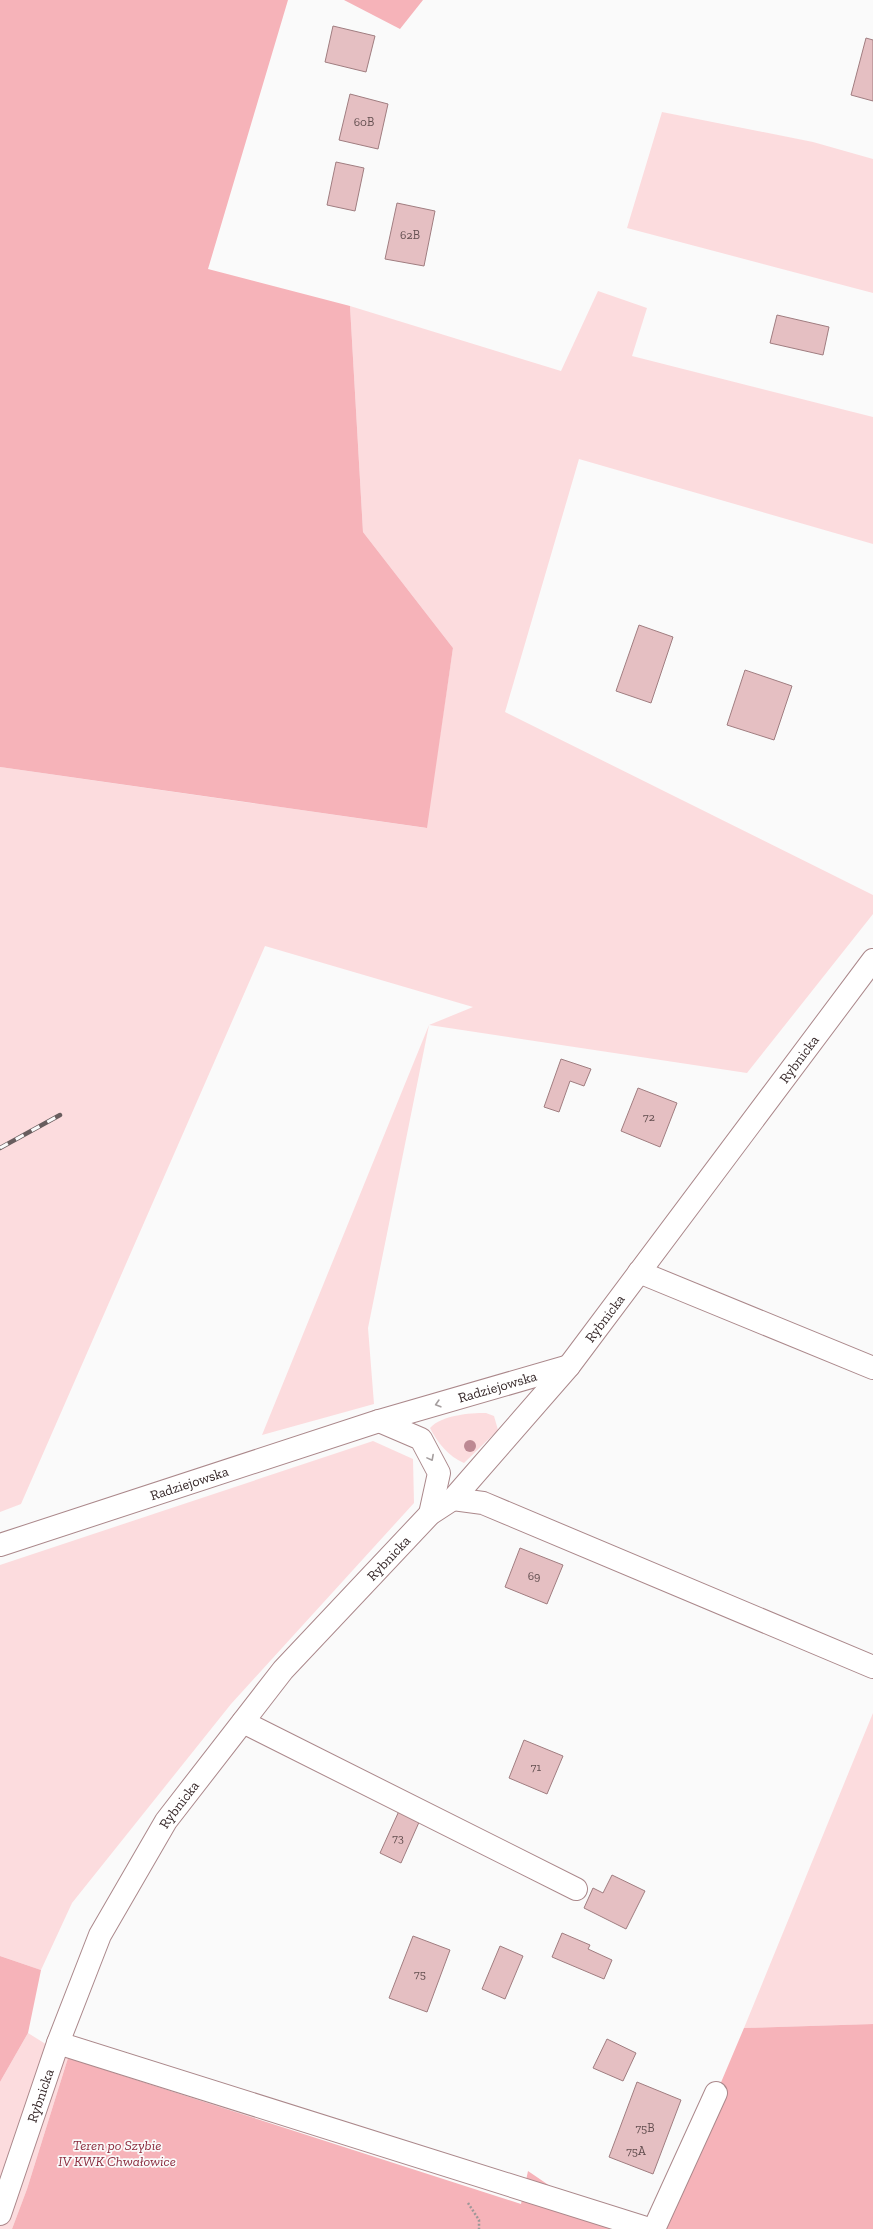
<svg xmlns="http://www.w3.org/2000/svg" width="873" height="2229" font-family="'Zilla Slab',serif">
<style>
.green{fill:#fcdcde}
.forest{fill:#f6b3b9}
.building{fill:#e5bfc2;stroke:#a07d80}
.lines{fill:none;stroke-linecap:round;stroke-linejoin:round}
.minor-casing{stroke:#ab888b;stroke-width:24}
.path{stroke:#9e9798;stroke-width:2.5;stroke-dasharray:2 2;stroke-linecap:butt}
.minor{stroke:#fff;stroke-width:22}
.rail-casing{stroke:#685d5e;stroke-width:4.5}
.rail{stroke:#fafafa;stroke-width:3;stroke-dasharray:9;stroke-linecap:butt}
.tree{fill:#bd8993}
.oneway{stroke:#a59e9f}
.labels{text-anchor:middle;stroke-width:3.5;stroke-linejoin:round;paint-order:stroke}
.number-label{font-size:12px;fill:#624e4f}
.street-label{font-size:14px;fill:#362829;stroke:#fafafa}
.park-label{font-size:14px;font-style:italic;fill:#8b2d3f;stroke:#fafafa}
</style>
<rect width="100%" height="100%" fill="#fafafa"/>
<path class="green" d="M662,112L813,142L873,159V293L627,228Z
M598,291L647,308L632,356L873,417V544L579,459L505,712L873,895V914L747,1073L429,1025L368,1328L374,1404L262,1435L429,1025L473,1007L265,946L21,1504L0,1512V767L426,828L453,648L363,532L350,306L561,371Z
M486,1413L494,1416L498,1430L464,1463C449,1457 437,1442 430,1428C442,1415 469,1413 486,1413Z
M373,1441L413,1459L414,1503L231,1704L72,1903L41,1970L0,1956V1565Z
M873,1713V2024L744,2028Z
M28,2033L68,2058L27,2189L12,2229H0V2082Z"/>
<path class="forest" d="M0,0H288L208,269L350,306L363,532L453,648L427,828L0,767Z
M344,0H423L400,29Z
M0,1956L41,1970L28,2033L0,2082Z
M873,2024V2229H659L744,2028Z
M68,2058L521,2204L528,2171L613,2229H12L27,2189Z"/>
<path class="building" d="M333,26L375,36L366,72L325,62Z
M866,38L873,40V101L851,95Z
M350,94L388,104L378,149L339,140Z
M336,162L364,168L355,211L327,205Z
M397,203L435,211L424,266L385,259Z
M777,315L829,327L823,355L770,343Z
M639,625L673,637L651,703L616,691Z
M745,670L792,686L774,740L727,725Z
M561,1059L591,1069L584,1086L570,1081L559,1112L544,1107Z
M638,1088L677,1103L660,1147L621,1131Z
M520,1548L563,1565L547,1604L505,1587Z
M524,1740L563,1756L547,1794L509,1778Z
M399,1811L420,1820L401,1863L380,1853Z
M612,1875L645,1891L626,1929L584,1908L593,1888L603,1893Z
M562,1933L590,1945L588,1949L612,1960L604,1979L552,1957Z
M413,1936L450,1950L427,2012L389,1998Z
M500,1946L523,1956L505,1999L482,1989Z
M607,2039L636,2053L623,2081L593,2068Z
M637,2082L681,2100L653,2174L609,2157Z"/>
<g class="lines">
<defs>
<g id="minor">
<path d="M639,1272L873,1368"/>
<path d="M379,1421L421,1439L439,1473L430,1514"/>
<path d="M453,1499L483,1503L873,1667"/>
<path id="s1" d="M0,1545L379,1421L569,1366"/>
<path d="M243,1722L576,1889"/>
<path d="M58,2043L649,2229"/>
<path id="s2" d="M0,2214L58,2043L100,1935L166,1821L283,1670L430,1514L453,1499L569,1366L873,960"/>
<path d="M654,2229L716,2093"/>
</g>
</defs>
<use href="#minor" class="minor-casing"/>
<path class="path" d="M468,2203L479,2220V2229"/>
<use href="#minor" class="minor"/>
<defs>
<path id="rail" d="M0,1148L60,1115"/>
</defs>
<use href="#rail" class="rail-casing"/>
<use href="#rail" class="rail"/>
</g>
<circle class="tree" cx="470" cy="1446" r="6"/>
<defs><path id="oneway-chevron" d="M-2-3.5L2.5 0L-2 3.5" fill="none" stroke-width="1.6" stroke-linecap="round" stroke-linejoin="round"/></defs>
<g class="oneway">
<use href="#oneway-chevron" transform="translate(438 1404) rotate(164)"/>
<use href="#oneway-chevron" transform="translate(431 1458) rotate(62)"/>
</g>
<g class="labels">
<g class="number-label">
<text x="364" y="126">60B</text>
<text x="410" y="239">62B</text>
<text x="649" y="1121">72</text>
<text x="534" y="1580">69</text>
<text x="536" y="1771">71</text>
<text x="398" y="1842">73</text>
<text x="420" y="1978">75</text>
<text x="645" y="2132">75B</text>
<text x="636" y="2155">75A</text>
</g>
<g class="street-label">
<text dy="5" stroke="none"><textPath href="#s2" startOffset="1421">Rybnicka</textPath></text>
<text dy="5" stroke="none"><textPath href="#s2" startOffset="1097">Rybnicka</textPath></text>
<text dy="5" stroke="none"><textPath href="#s1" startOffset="522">Radziejowska</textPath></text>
<text dy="5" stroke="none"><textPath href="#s1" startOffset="199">Radziejowska</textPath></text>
<text dy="5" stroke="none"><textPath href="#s2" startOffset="773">Rybnicka</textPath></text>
<text dy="5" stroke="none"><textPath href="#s2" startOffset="449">Rybnicka</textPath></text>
<text dy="5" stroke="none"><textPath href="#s2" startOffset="125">Rybnicka</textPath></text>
</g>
<g class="park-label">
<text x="117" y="2150">Teren po Szybie<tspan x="117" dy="16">IV KWK Chwałowice</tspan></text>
</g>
</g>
</svg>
